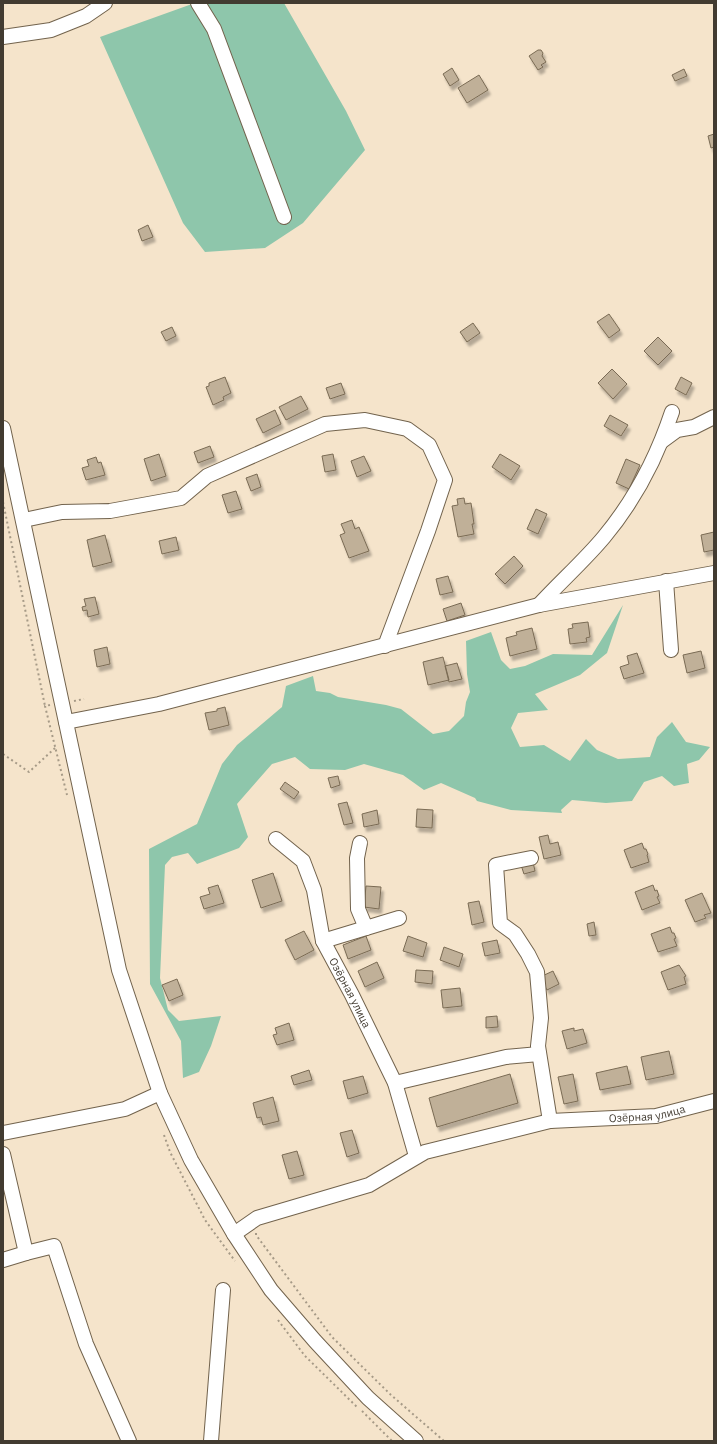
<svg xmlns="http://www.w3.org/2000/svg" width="717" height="1444" font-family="'IBM Plex Sans',sans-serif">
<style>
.green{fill:#8ec6ab}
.building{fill:#c0b098;stroke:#7a6b54;filter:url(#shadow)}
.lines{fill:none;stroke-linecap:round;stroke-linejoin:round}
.minor-casing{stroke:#72634d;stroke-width:16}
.path{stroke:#a69a87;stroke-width:2;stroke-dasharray:2 3;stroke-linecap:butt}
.minor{stroke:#fff;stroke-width:14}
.labels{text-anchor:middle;stroke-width:3;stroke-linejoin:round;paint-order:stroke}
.street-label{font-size:11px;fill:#423b31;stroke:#f5e4cb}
</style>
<defs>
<filter id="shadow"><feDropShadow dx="2.5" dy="4.5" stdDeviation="1" flood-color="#0004"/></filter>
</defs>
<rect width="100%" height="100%" fill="#f5e4cb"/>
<path class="green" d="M212,3H284L346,111L365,150L303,223L265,248L205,252L183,223L100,37L192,4H209Z
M623,605L607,653L580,675L535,694L548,710L518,713L511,728L520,747L544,745L570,761L586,739L597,750L618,759L650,757L657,737L672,722L686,742L710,747L699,760L687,764L689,783L674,786L662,776L644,782L632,801L606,803L572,800L561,810L562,813L511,810L477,801L475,798L441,783L424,790L403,775L364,764L345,770L310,769L295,757L272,764L237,804L248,837L239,848L197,864L188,853L172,857L165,865L160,978L168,1010L179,1021L221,1016L211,1046L199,1072L183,1078L181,1041L150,984L149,849L197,824L222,764L237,745L282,707L286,686L313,676L316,691L330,693L338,697L386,705L401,709L433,734L449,731L464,716L466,702L470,692L467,674L466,641L491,632L501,660L510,669L525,666L553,654L592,655Z"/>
<path class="building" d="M538,50H541L543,53L542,56L546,62L541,65L543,67L538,70L529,56Z
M452,68L459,80L450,86L443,74Z
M684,69L687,76L675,81L672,75Z
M479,75L488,90L467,103L458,88Z
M714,134V147L711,148L708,136Z
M148,225L153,237L142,241L138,230Z
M609,314L620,330L609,338L597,322Z
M473,323L480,333L467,342L460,332Z
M172,327L176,336L166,341L161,332Z
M658,337L672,351L658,365L644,351Z
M612,369L627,384L613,399L598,383Z
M225,377L231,393L223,397L224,400L213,405L206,387L209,386V383Z
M681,377L692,383L686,395L675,389Z
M341,383L345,394L330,399L326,388Z
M301,396L308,409L286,420L279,407Z
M275,410L281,424L263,433L256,419Z
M610,415L628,425L621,436L604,426Z
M210,446L214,457L198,463L194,452Z
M159,454L166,476L151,481L144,459Z
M333,454L336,470L325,472L322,456Z
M500,454L520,466L511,480L492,467Z
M364,456L371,471L357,477L351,461Z
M96,457L98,463L101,462L105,475L86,480L82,468L89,466L87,460Z
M626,459L640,465L629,489L616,483Z
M257,474L261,487L251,491L246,478Z
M236,491L242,509L228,513L222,495Z
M464,498L465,504L471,503L474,524H472L474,534L458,537L452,506L458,505L457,499Z
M536,509L547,514L538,534L527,529Z
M352,520L355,529L359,527L369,551L349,558L340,535L345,533L341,524Z
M714,532V550L704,552L701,535Z
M105,535L112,562L93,567L87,540Z
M176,537L179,550L162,554L159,541Z
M514,556L523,566L505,584L495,574Z
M448,576L453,592L440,595L436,579Z
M95,597L99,614L88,617L87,610L83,611L82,607L86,606L84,599Z
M461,603L465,615L447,621L443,609Z
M588,622L590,637L586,638L587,642L570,644L568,629L573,628L572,624Z
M532,628L537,649L510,656L506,638L517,635L516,632Z
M107,647L110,664L97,667L94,650Z
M701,651L705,668L687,673L683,655Z
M637,653L644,673L624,679L620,667L629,664L627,656Z
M443,657L449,680L428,685L423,662Z
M457,663L462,679L449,682L445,666Z
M225,707L229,725L209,730L205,713L217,711V709Z
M338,776L340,785L331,788L328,778Z
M285,782L299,792L294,799L280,789Z
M347,802L353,823L344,825L338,804Z
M417,809L433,810L432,828L416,827Z
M377,810L379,824L364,827L362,814Z
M548,835L550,844L558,842L561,855L544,859L539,837Z
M642,843L644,849H646L648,854L647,855L649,862L631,868L624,850Z
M533,862L535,871L524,874L521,865Z
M273,873L282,901L261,908L252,880Z
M218,885L224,903L204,909L200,897L210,894L208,888Z
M653,885L655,891L657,890L659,896L657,897L660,903L642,910L635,892Z
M366,886L381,887L379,909L364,907Z
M702,893L711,913L704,915L706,918L695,922L685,900Z
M479,901L484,922L472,925L468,903Z
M594,922L596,935L589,936L587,924Z
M670,927L672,933H674L676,938L674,939L677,946L658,952L651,934Z
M304,931L314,950L295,960L285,940Z
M366,936L371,950L348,959L343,945Z
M408,936L427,943L423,957L403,951Z
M497,940L500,953L485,956L482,943Z
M444,947L463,954L459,967L440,960Z
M377,962L384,978L365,987L358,971Z
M679,965L686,976L684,977L686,984L668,990L661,972Z
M416,970L433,971L432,984L415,982Z
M553,971L559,984L547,990L540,977Z
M177,979L183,995L169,1001L162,985Z
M460,988L462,1006L443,1008L441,990Z
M497,1016L498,1027L486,1028V1017Z
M289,1023L294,1040L277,1045L273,1035L277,1034L275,1028Z
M574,1028V1031L583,1029L587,1043L567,1049L562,1031Z
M669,1051L674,1074L646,1080L641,1057Z
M627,1066L631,1084L600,1090L596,1073Z
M309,1070L312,1080L294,1085L291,1076Z
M510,1074L518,1103L437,1127L429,1098Z
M573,1074L578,1101L564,1104L558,1077Z
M363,1076L368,1093L348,1099L343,1081Z
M273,1097L279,1121L263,1125L261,1117L257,1118L253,1103Z
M352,1130L359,1153L347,1157L340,1133Z
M297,1151L304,1175L289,1179L282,1155Z"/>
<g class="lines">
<defs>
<g id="minor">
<path d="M198,3L214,29L284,217"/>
<path d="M3,37L51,30L86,16L105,3"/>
<path d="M3,428L119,970L160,1093L191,1160L234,1234L271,1290L315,1341L368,1398L416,1441"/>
<path d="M662,441L677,430L694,427L714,417"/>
<path d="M24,520L62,512L110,511L181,498L207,476L325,424L365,420L407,429L429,445L445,480L428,531L385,646"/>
<path d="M666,581L671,650"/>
<path d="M539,605C560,582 584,561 604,537C634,501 657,457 672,412"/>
<path d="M66,722L159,704L539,605L714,573"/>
<path id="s1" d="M276,839L303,861L314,890L323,941L352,995L395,1083L416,1156"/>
<path d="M360,843L357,858L358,909L366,928"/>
<path d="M531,858L496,865L500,923L515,934L528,954L537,972L541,1018L538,1046L550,1121"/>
<path d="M323,941L399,918"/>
<path d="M395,1083L506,1057L539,1054"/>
<path d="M3,1133L125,1109L160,1093"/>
<path d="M3,1154L26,1253L3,1260"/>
<path id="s2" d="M234,1234L257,1218L369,1185L425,1152L550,1121L656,1116L714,1101"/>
<path d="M26,1253L54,1246L86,1344L129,1441"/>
<path d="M211,1441L223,1290"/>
</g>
</defs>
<use href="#minor" class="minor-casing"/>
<path class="path" d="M3,502L45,706
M74,701L84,699
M50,705L45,706L67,795
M3,754L29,772L55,748
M164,1135L170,1152L205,1220L235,1261
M256,1233V1235L332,1337L391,1395L444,1441
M278,1320L305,1356L357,1407
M362,1411L392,1441"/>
<use href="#minor" class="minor"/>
</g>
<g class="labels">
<g class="street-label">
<text dy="4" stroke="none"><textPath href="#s1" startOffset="176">Озёрная улица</textPath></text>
<text dy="4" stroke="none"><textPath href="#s2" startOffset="436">Озёрная улица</textPath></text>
</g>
</g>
<rect width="717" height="1444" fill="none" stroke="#423b31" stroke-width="8"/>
</svg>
